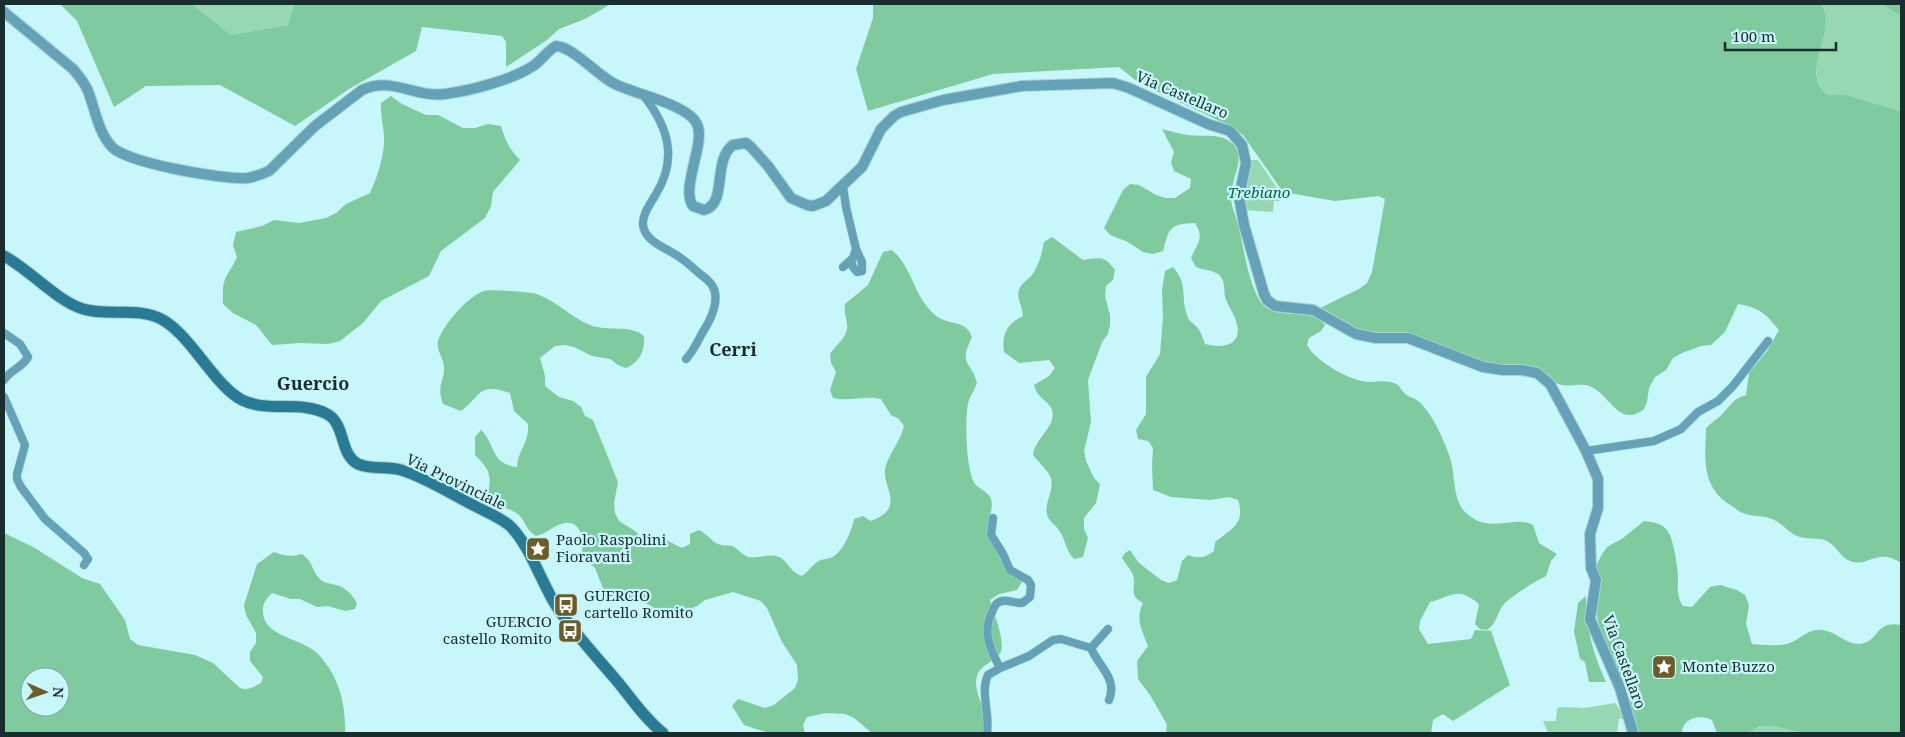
<svg xmlns="http://www.w3.org/2000/svg" width="1905" height="737" font-family="'Noto Serif',serif">
<style>
.green{fill:#97d8b2}
.forest{fill:#7fca9f;fill-rule:evenodd}
.lines{fill:none;stroke-linecap:round;stroke-linejoin:round}
.minor-casing{stroke:#a8d3d6;stroke-width:9}
.tertiary-casing{stroke:#a8d3d6;stroke-width:12}
.secondary-casing{stroke:#a8d3d6;stroke-width:13}
.minor{stroke:#65a2b8;stroke-width:8}
.tertiary{stroke:#65a2b8;stroke-width:10}
.secondary{stroke:#297a94;stroke-width:11}
.labels{text-anchor:middle;stroke-width:4.5;stroke-linejoin:round;paint-order:stroke}
.street-label{font-size:15px;fill:#1a2d2e;stroke:#c7f7fb}
.park-label{font-size:15px;font-style:italic;fill:#0a6740;stroke:#c7f7fb}
.poi-label{font-size:15px;fill:#1a2d2e;stroke:#c7f7fb;text-anchor:start}
.quarter-label{font-size:18px;font-weight:bold;fill:#1a2d2e;stroke:#c7f7fb}
</style>
<rect width="100%" height="100%" fill="#c7f7fb"/>
<path class="green" d="M192,4H294L288,25L231,35Z
M1822,4H1884L1883,5L1897,14L1901,15V111L1846,95H1827C1807,78 1822,48 1824,23C1825,16 1826,10 1822,4Z
M1249,160H1258L1281,194L1280,201H1274L1273,212L1244,210L1243,185Z
M1615,703L1629,722L1619,718L1617,733H1548L1543,721H1556L1557,709L1559,707L1585,708Z
M1773,726L1803,733H1746C1755,727 1762,727 1773,726Z"/>
<path class="forest" d="M60,4H192L231,35L288,25L294,4H611L585,19L559,29L547,40L506,67V42L502,36L422,27L416,51L349,89L295,126L220,85L146,86L114,107L77,21Z
M873,4H1822C1837,33 1799,71 1827,95H1846L1901,111V563C1877,547 1869,568 1850,561C1840,557 1837,546 1827,541C1819,537 1806,540 1797,536C1788,532 1782,523 1772,519C1763,515 1754,517 1746,514C1741,513 1736,509 1732,506C1701,488 1705,460 1706,428C1710,424 1714,421 1718,418C1730,408 1730,400 1746,395L1749,373L1767,351L1779,330C1765,313 1760,308 1738,304L1725,332L1711,345L1701,346L1682,353L1673,358L1666,370L1655,377L1649,388L1647,402L1644,409C1618,429 1610,393 1589,386C1580,383 1570,387 1562,385C1556,384 1549,380 1544,377L1357,330L1320,308L1359,289L1367,283L1372,272L1385,199L1378,196L1335,201L1283,192L1243,135L1226,124L1139,83L1119,67L993,74L868,111L856,69L873,18Z
M1884,4H1901V15L1897,14L1883,5Z
M391,96L402,104L426,115H438L463,128H475L488,124L501,126C505,140 510,150 520,160L493,192L491,206L485,218L441,251L429,276L381,301L363,323L340,341L328,344L300,343L272,345L256,325L233,313L223,304C223,296 222,287 225,279C228,272 234,265 237,257L233,245L236,232L262,226L274,220L299,223L326,218L336,213L346,204L370,193C377,178 383,159 384,143C385,130 380,116 381,103Z
M1162,129C1171,131 1179,134 1188,135C1202,137 1218,133 1229,141C1249,154 1232,176 1231,194C1230,205 1236,216 1239,227C1243,247 1249,284 1260,301C1275,324 1310,304 1325,325L1321,331L1309,338L1307,345C1315,361 1350,381 1368,382C1377,382 1389,379 1398,385C1400,387 1402,391 1405,394C1409,397 1414,398 1418,401C1432,412 1446,444 1451,461C1455,476 1453,500 1465,512C1490,536 1513,514 1533,525L1539,543L1557,554L1551,561L1546,576C1532,583 1518,592 1506,602C1497,610 1498,623 1487,630L1480,629L1475,624L1479,604C1457,586 1454,596 1430,602L1420,621L1419,629L1428,644L1471,639L1475,630L1491,631L1510,685L1453,721L1443,714L1433,720L1431,733H1166L1167,725L1165,721L1150,695L1138,679L1137,661L1148,646C1142,630 1135,620 1143,603C1127,594 1137,588 1133,575C1131,569 1125,564 1122,558L1125,553L1130,550L1139,563L1161,580L1169,583L1177,580L1182,561L1188,555C1199,559 1205,558 1214,551L1215,542C1231,529 1246,524 1238,500L1229,497L1210,500L1171,497L1153,490L1152,466L1153,448L1148,441L1138,439L1136,430L1146,414V377L1160,354L1163,318L1162,290L1165,271L1173,267C1189,286 1180,295 1187,315C1189,322 1192,322 1196,326C1201,331 1203,339 1205,344C1224,349 1244,345 1236,321C1234,314 1229,307 1226,300C1223,292 1226,284 1221,277C1215,269 1204,271 1196,267L1191,258C1197,243 1205,239 1195,223C1169,224 1169,228 1163,251L1153,254L1143,252L1128,242L1110,235L1104,228L1123,190L1130,184L1139,185L1156,195L1165,198H1175L1190,188L1191,179L1174,171L1171,162L1174,152Z
M1052,237L1083,260C1100,258 1104,255 1115,270L1113,280L1106,286L1105,296L1110,315V325L1108,334L1102,342L1088,380L1091,422L1084,451L1086,461L1094,478L1100,484L1096,503L1084,518V529L1088,538L1083,557L1074,559C1065,550 1066,539 1058,529C1055,524 1048,521 1047,514C1044,501 1056,489 1050,476C1046,468 1038,462 1033,455C1035,438 1057,426 1052,410C1049,400 1038,400 1034,385L1049,376L1055,368L1049,360L1019,363L1004,352C1001,334 1008,323 1023,316C1023,307 1016,298 1019,290C1021,283 1028,280 1032,275C1039,265 1042,254 1044,242Z
M892,250C913,268 913,296 935,315C949,327 965,318 972,337C958,367 971,359 977,383C975,389 971,395 969,400C964,415 966,472 975,484C979,489 987,491 990,497C996,508 985,522 989,534C994,548 1013,570 1022,582L1017,590L999,594L990,600C993,613 1008,644 999,655C994,662 981,664 977,676C974,687 979,696 982,706C984,715 983,724 983,733H872L854,718L845,714L826,713L807,717L803,725L805,733H769L744,725L732,706L738,699L765,708L774,705L795,688L798,680L797,665L782,642L767,608L761,601L733,592L705,600L697,606L687,610L668,611L658,610L642,601L613,597L605,593L595,568L581,556C585,542 582,517 561,524C552,527 546,534 536,536C525,529 526,522 519,515C509,507 497,507 488,497C491,474 491,471 475,455V437L481,430C496,444 490,464 517,467C518,449 529,445 528,424L514,411L510,393C478,382 482,395 461,411L443,404C436,384 445,382 444,366C443,357 436,350 438,341C443,325 468,296 484,291C488,289 527,292 533,293C555,299 570,317 590,325C607,332 630,324 644,336C645,351 640,362 626,368L618,365L610,359L592,356L574,347L565,345L555,346L540,358L545,376V386L559,397L573,401L581,407L585,416L593,420L618,482L614,503L615,513L619,521L635,531L648,544H657L666,540L682,548L690,544V534L699,530C707,534 713,543 721,545C725,546 729,545 732,546C739,549 742,555 748,557C759,559 769,553 779,557C788,561 789,571 802,576C808,572 810,567 816,563C821,558 825,560 830,558C842,555 852,530 854,519L863,516L871,521C909,506 879,487 886,465C891,451 901,440 904,426L899,419L891,415L881,399C864,395 850,402 833,398L830,390L836,372L831,363L830,354C836,344 849,337 847,324C846,316 844,312 845,304L868,285L883,252Z
M1644,521C1665,523 1670,529 1674,549C1676,558 1677,567 1678,576C1678,588 1676,595 1683,606L1692,607L1710,587L1720,585L1737,590L1745,595L1749,605L1746,624L1752,644C1763,645 1776,646 1787,644C1799,641 1808,628 1822,630C1835,631 1846,644 1858,644C1880,644 1873,620 1901,625V733H1803L1773,726L1759,727L1746,733H1717L1712,720C1700,714 1682,718 1682,733H1639L1599,627L1593,593L1595,568L1602,554L1607,547L1623,538Z
M4,533L35,548L82,578L100,584L125,620L130,639L138,645L195,655L213,663L240,688C248,691 254,687 261,683L263,677L250,661V652L256,643V633L246,615L244,605L257,564L274,552C284,556 291,557 302,554C315,564 311,571 321,580C326,584 330,583 336,585C346,587 352,595 357,603L355,609L346,611L327,606L317,607L300,599H291L272,593C266,599 262,604 263,613C265,638 304,638 319,655C339,677 346,704 345,733H4ZM30,677H60V707H30Z
M1586,596C1587,632 1592,650 1606,682H1589L1585,662L1580,659L1574,632L1578,603Z"/>
<g class="lines">
<defs>
<path id="minor" d="M644,96C668,127 678,158 656,194C651,203 642,214 643,225C645,243 670,249 682,259C688,263 694,269 700,274C704,277 711,282 713,287C720,300 711,319 704,330C698,340 694,351 686,359
M851,260L853,267L857,272L862,271V262L856,249
M843,267L853,258L856,249L846,207L843,186
M4,333L20,344L28,357C22,368 10,370 4,380
M4,397L25,445L17,474V479L21,487L45,519L84,553L88,559L84,565
M1586,451L1654,441L1681,429L1698,412L1718,401L1733,386L1768,341
M993,518L991,535L1003,554L1010,570L1028,580L1031,585L1030,597L1022,603C1015,603 1008,600 1002,601C996,602 994,607 992,612C982,632 990,649 1000,668
M1091,648C1098,666 1118,678 1109,700
M987,733C990,713 980,692 988,675L1000,668L1029,656L1053,640L1061,639L1091,648L1108,629"/>
<path id="tertiary" d="M4,12L73,69C79,76 85,83 88,91C95,109 98,132 112,147C127,163 224,180 247,178C255,177 262,174 269,171L315,126L362,90C392,76 415,98 445,94C469,91 512,80 533,66C541,61 547,51 556,46C573,47 596,74 613,83C633,94 688,104 697,124C706,143 680,189 693,206L704,210C728,204 712,160 733,145L746,143L751,147L768,166L791,198L807,205L813,206L826,201L862,167L881,129L894,116L901,112L943,100L1022,86L1113,83L1129,88L1208,124L1230,131L1242,145L1246,163L1239,197L1244,225L1264,294L1267,300L1275,306L1313,310L1356,334L1376,338H1408L1483,367L1503,370H1522L1537,373L1550,384L1586,451L1598,479V508L1590,534L1591,568L1596,580L1590,619L1620,688L1633,733"/>
<path id="secondary" d="M4,256C30,270 57,301 83,309C109,317 138,306 163,320C192,337 214,385 242,400C268,413 302,400 327,414C346,424 339,454 358,464C371,470 387,466 401,470C427,478 451,494 475,506C486,512 499,517 509,525C528,542 541,581 555,604C572,631 596,656 617,681C632,699 645,719 663,733"/>
</defs>
<use href="#minor" class="minor-casing"/>
<use href="#tertiary" class="tertiary-casing"/>
<use href="#secondary" class="secondary-casing"/>
<use href="#minor" class="minor"/>
<use href="#tertiary" class="tertiary"/>
<use href="#secondary" class="secondary"/>
</g>
<defs>
<symbol id="sight-square" viewBox="-11 -11 22 22"><rect x="-9" y="-9" width="18" height="18" rx="4" fill="#6b5c29" stroke="#c7f7fb"/><path d="M0-6L1.8-2.2L6-1.7L2.9 1.2L3.7 5.4L0 3.3L-3.7 5.4L-2.9 1.2L-6-1.7L-1.8-2.2Z" fill="#fff"/></symbol>
<symbol id="bus-square" viewBox="-11 -11 22 22"><rect x="-9" y="-9" width="18" height="18" rx="4" fill="#6b5c29" stroke="#c7f7fb"/><path d="M-5-6H5V4H4V6H2V4H-2V6H-4V4H-5ZM-3.5-4V0h7V-4ZM-3.5 1.2v1.5H-2V1.2ZM2 1.2v1.5H3.5V1.2Z" fill="#fff"/></symbol>
</defs>
<g fill-rule="evenodd">
<use href="#sight-square" x="524" y="535" width="28" height="28"/>
<use href="#bus-square" x="552" y="591" width="28" height="28"/>
<use href="#bus-square" x="556" y="617" width="28" height="28"/>
<use href="#sight-square" x="1650" y="653" width="28" height="28"/>
</g>
<g class="labels">
<g class="street-label">
<text transform="translate(1182 95) rotate(23)" y="5">Via Castellaro</text>
<text transform="translate(456 482) rotate(26)" y="5">Via Provinciale</text>
<text transform="translate(1624 662) rotate(70)" y="5">Via Castellaro</text>
</g>
<g class="park-label">
<text x="1259" y="198">Trebiano</text>
</g>
<g class="poi-label">
<text x="556" y="545">Paolo Raspolini<tspan x="556" dy="17">Fioravanti</tspan></text>
<text x="584" y="601">GUERCIO<tspan x="584" dy="17">cartello Romito</tspan></text>
<text x="552" y="627" text-anchor="end">GUERCIO<tspan x="552" dy="17">castello Romito</tspan></text>
<text x="1682" y="672">Monte Buzzo</text>
</g>
<g class="quarter-label">
<text x="733" y="356">Cerri</text>
<text x="313" y="390">Guercio</text>
</g>
</g>
<rect width="1905" height="737" fill="none" stroke="#1a2d2e" stroke-width="10"/>
<g transform="translate(45 692) rotate(92)"><circle r="24" fill="#c7f7fb" stroke="#82a6a9"/>
<path d="M0-4L9 19L0 12L-9 19Z" fill="#6b5c29"/>
<text y="-8" font-size="14" font-weight="bold" text-anchor="middle" fill="#1a2d2e">N</text>
</g>
<path d="M1725 42v8h111v-8" fill="none" stroke="#1a2d2e" stroke-width="2.5"/>
<text x="1732" y="42" font-size="15" fill="#1a2d2e" stroke="#c7f7fb" stroke-width="4" paint-order="stroke">100 m</text>
</svg>
